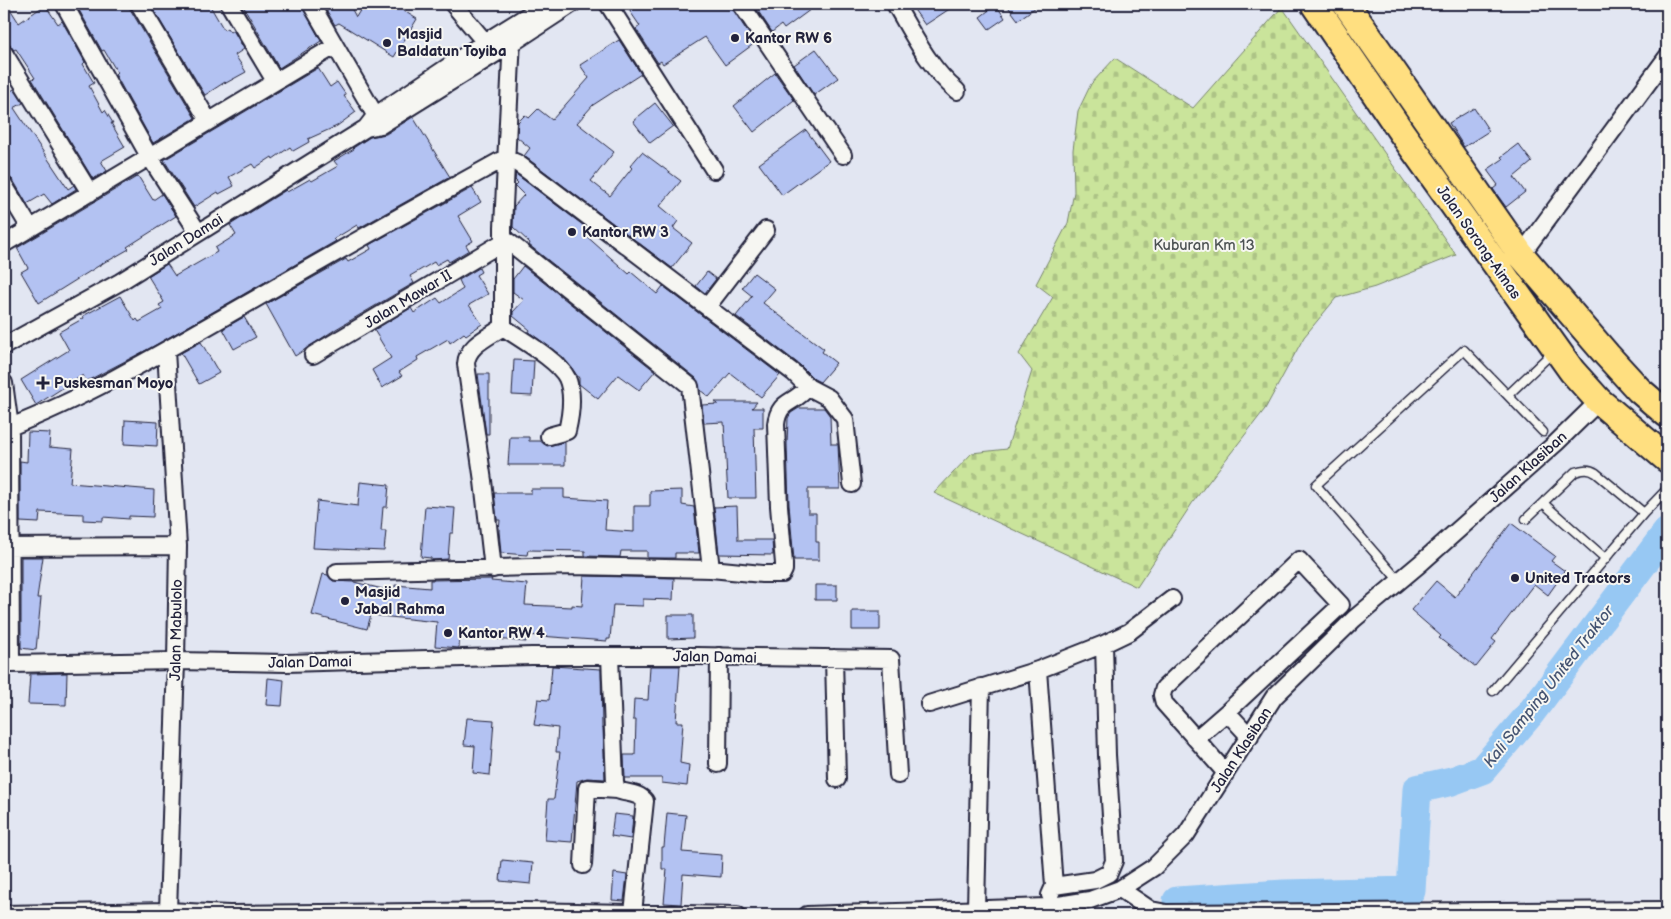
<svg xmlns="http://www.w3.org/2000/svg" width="1671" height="919" font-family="'Balsamiq Sans',sans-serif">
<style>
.cemetery{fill:url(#cemetery-stones);stroke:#76836b}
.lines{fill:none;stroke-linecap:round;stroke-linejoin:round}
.river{stroke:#97c8f3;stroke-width:29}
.building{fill:#b3c2f2;stroke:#22223b}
.service-casing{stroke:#22223b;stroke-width:11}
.minor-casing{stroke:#22223b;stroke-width:20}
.trunk-casing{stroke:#22223b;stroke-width:30}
.service{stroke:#f6f6f2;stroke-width:8}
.minor{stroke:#f6f6f2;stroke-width:16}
.trunk{stroke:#ffdf80;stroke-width:26}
.poi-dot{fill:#22223b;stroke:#f6f6f2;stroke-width:2}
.labels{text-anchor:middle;stroke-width:4;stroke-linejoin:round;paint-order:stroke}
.poi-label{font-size:15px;font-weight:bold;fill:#22223b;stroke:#f6f6f2;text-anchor:start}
.street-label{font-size:15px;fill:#22223b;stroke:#f6f6f2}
.park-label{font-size:15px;fill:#4c5253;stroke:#f6f6f2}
.water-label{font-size:16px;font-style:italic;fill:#455472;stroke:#f6f6f2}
</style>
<defs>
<pattern id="cemetery-stones" width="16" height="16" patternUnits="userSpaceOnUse" patternTransform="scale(1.25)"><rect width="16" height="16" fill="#cae49b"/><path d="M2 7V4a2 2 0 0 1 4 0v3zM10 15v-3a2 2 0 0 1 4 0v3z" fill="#adc386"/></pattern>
</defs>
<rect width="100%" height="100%" fill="#e2e6f2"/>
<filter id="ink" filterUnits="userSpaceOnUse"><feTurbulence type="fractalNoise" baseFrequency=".02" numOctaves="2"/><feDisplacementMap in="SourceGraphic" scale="10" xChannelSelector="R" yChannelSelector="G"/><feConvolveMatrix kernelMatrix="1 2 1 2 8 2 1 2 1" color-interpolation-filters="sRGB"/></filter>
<g filter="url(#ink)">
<path class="cemetery" d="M1282,7L1456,255L1375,287L1336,298L1304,337L1265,409L1193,502L1137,587L934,493L972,453L1007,449L1032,371L1019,354L1053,297L1036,284L1068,223L1074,192L1073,150L1078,111L1091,84L1115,58L1193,108Z"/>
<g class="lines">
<path class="river" d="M1177,915V901L1284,894L1411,891L1417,789L1452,781L1482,770L1530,714L1667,532"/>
</g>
<path class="building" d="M4,4H7L19,23L45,5L58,24L62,21L85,62L83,64L94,83L89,86L103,112L105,110L113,123H111L125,147L101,161L107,171L93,179L32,79L35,78L16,49L14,50L9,44L4,43Z
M78,4H129L130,9L195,118L153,143L115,74L117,72L104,50L102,51L79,10L81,8Z
M150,4H209L224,30L227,28L230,32L233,30L244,49L235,55L246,72L226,83L225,82L205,95Z
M242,4H301L321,41L279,68Z
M329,4H349L356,17L364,4H408L404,11L417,19L394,57L339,23L335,25L324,6Z
M625,4H731L733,10L755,43L725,65L705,37L663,64L661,61L658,63L636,29L640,26Z
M755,4H818L784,29L781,25L772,32L754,5Z
M910,4H957L925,25Z
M1006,4H1040L1018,20Z
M996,5L1005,18L989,29L980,17Z
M619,40L641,74L593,105L577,123L614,152L591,181L610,196L632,168L630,166L642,152L681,181L660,206L678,221L673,228L692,243L672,268L524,156L530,148L517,137L518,122L525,115L529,118L538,109L552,120L589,78L580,65Z
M816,49L838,78L814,95L794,65Z
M318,68L330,87L337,82L346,95L344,96L356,112L337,126L308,139L309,142L293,151L290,147L273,159L272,157L255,168L252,164L229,177L234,186L219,194L218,192L194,207L164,160Z
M775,73L794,100L754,132L734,106Z
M14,89L23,103L14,108L68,189L74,185L76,189L52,204L44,194L27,204L13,180L8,176L4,175V92L5,95Z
M655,103L673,126L650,143L633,121Z
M1474,108L1489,131L1464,147L1449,123Z
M413,117L450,177L359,228L357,225L334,239L336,241L154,346L87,381L83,375L36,405L21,380L69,350L59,332L84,318L83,316L120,296L135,321L137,319L139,322L162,309L159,305L164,302L148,276L167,264L175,276L217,252L215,248L236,235L230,225L286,190L287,192L310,179L312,181L338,166L334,161L354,149L353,148L370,137L386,134Z
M806,130L829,161L782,195L759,164Z
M1518,144L1532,162L1514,177L1525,192L1506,207L1493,189L1498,185L1487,170L1503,159L1501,157Z
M516,174L588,229L584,234L629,274L631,272L657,294L663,286L780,375L761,397L730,373L709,397L700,390L696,378L529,245L530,243L513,227L514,206L524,195L515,186L518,183L515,180Z
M138,176L153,200L162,194L176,216L127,247L129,249L108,261V260L39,303L21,272L28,268L17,248Z
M472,188L481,202L458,216L473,241L466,245L469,250L449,262L447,259L436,265L434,262L410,276L414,283L336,329L295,356L266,304L346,259L348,262L371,249L369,245Z
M523,266L655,371L639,390L618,375L598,399L579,384V378L563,357L529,332L530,330L513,316V312L524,300L513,292V279Z
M479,268L481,272L476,275L488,294L469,305L482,324L466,335L464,333L450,343L448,339L417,357L418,360L399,372L402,376L382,388L372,370L391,358L374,330L411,308L414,313L437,298L441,303L463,289L459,280Z
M707,272L716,279L705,293L696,286Z
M754,273L775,289L763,303L824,349L822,352L836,363L820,382L814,379L800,365L736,316L752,296L742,288Z
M244,317L256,337L234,349L223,329Z
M201,342L219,373L199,384L181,353Z
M514,360L534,361L532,396L512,395Z
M478,374H489V434H486Z
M715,402H757L752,408H763V428H754L756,498H728L724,422L704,423L702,405L718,404Z
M799,408H824L830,416L831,444H838L840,489H808V513H816V542H819V560H794L789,505L787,444L788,418L791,413Z
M125,420L158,422L157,446L124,444Z
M28,432L50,433L49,447L73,449L70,483L154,490L153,517L129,516V519L103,517V521L83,520V514L40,512L39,523L20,522V461L27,462Z
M510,437H529V441H541L547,446L565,442V465H508Z
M360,482L389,485L387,507H383L381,531H386L384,551L313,548L317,501L358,506Z
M531,489H564V498L607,501L605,530L634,532V506H650V491L682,490V505L694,507L699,553H675V558H647V551H621L620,557L585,556V551L528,550L527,555L501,553L499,531L500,520H497L494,493H531Z
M425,506L455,508L453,533H450L448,559L431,560V558L421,557Z
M737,506L738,540H772L773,555L719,554L714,507Z
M1511,523L1555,556L1551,561L1565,571L1548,595L1534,584L1492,639L1496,642L1476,667L1439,638L1441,636L1411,610L1436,581L1455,597Z
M21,557H43L37,598H41L36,650L21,648Z
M323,574L328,575L333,581L354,582L395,592V585L430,588V580L492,579L491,581L527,584L525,605L572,607V605L582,606L584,576L674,578L673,600L643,599V606L613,605L610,639H607V641L526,635V642L497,639V635L460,631L459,648L435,646L437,622L371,615L367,629L312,615Z
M815,585H837V600H815Z
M852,611H880V630H852Z
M668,615H693V638L668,639Z
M552,666L601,669L602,728H603L605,779L587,778L577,781L572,842L545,840L548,799H554L560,752H556L558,728L534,725L538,699L549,700Z
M650,666H680L676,722H683L680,763L689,765L687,786L662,783V778H625L624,755H635L636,720H633L634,699L648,700Z
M67,673L66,705L28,704L30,674Z
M268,678L284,680L282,706L266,705Z
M467,718L494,720L490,775L473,773L475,746L464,745Z
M667,813L686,815L682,852L722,855L721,877L683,874L681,904L664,903L667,869H662V847H664Z
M614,814L633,816L631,839L611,836Z
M502,860L533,863L531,884L500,881Z
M614,873L627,875L624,901L612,900Z"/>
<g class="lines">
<defs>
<path id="service" d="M1508,395L1553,352
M1543,503L1606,559
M1526,519L1575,472C1583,470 1588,468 1596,473L1644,513
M1399,581L1316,485L1464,350L1543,432
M1493,691L1644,513L1667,489"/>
<path id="minor" d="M64,4L149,156L198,232
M139,4L208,120
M229,4L275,81
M311,4L381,125
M453,4L485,42
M546,4L485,42L376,115L366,128L381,125L511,44L572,4
M608,4L714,170
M741,4L843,155
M895,4C913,34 929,68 957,91
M512,38L503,227V327C520,339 558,360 567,378C574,394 571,414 567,431L549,436
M4,53L90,193
M4,185L30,228
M4,244L335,46
M1521,255L1667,57
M707,307L766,230
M4,346L120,282L366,128
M166,351L178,546L176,661L168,911
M313,355L503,242H509L690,386L711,569
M4,383L10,427L11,664L176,661L286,663L532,656H697L891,659L898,775
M808,387L829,398L845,419L852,484
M4,427H10C92,395 168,349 245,305C331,255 418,206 505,158L517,163L524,168L794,373L808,387C794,405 779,399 776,424L779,506L784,564V570L782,574H762L711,569L574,566L337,572
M4,547L178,546
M493,569L483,481L466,364C467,345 489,337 503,327
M610,656L615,782L617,790C627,794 638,792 645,801L633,913
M834,658L837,779
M1038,670L1054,886L1050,895
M929,704L1038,670L1104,644L1129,632L1172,599
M1196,739L1227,712L1250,737
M718,764L719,656
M1226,773L1164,703L1162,695L1164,688L1299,560L1341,605L1227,712
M583,865L587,788L617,790
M1054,886L1095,880L1109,873L1114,861L1107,755L1104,644
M1120,889L1151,910L1166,913L1667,910
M976,909L981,687
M4,914L168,911L229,914L522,911L737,915
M807,915L1046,907L1090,900L1120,889L1154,867L1186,835L1274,697L1354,619L1422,562L1556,443L1599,401"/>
<path id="trunk" d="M1314,4L1402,133L1572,371L1599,401L1667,459
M1346,4L1521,255L1607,355L1639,390L1667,414"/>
</defs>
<use href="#service" class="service-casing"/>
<use href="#minor" class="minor-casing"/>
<use href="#trunk" class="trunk-casing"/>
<use href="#service" class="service"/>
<use href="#minor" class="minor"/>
<use href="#trunk" class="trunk"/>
</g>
</g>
<g class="poi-dot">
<circle cx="735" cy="38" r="5"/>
<circle cx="387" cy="43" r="5"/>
<circle cx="572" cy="232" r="5"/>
<path d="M40.5 375.5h5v5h5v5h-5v5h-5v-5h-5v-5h5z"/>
<circle cx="1515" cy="578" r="5"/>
<circle cx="345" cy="601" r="5"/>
<circle cx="448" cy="633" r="5"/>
</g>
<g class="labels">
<g class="poi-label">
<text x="397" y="39">Masjid<tspan x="397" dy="17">Baldatun Toyiba</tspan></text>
<text x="745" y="43">Kantor RW 6</text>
<text x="582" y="237">Kantor RW 3</text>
<text x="54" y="388">Puskesman Moyo</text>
<text x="1525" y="583">United Tractors</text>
<text x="355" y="597">Masjid<tspan x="355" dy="17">Jabal Rahma</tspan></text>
<text x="458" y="638">Kantor RW 4</text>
</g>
<g class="street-label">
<text transform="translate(186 240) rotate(-32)" y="5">Jalan Damai</text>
<text transform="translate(1479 242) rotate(55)" y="5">Jalan Sorong-Aimas</text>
<text transform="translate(408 299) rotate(-31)" y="5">Jalan Mawar II</text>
<text transform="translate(1528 467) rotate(-42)" y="5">Jalan Klasiban</text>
<text transform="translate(176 630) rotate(-89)" y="5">Jalan Mabulolo</text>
<text transform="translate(715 657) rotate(1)" y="5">Jalan Damai</text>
<text transform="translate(310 662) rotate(-1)" y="5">Jalan Damai</text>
<text transform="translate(1241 750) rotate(-57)" y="5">Jalan Klasiban</text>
</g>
<g class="park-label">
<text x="1204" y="250">Kuburan Km 13</text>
</g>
<g class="water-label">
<text transform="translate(1548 686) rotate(-52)" y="6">Kali Samping United Traktor</text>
</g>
</g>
<rect width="1671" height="919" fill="none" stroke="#f6f6f2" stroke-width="20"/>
<rect x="10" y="10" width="1651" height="899" fill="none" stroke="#22223b" stroke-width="2" filter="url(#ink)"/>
</svg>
